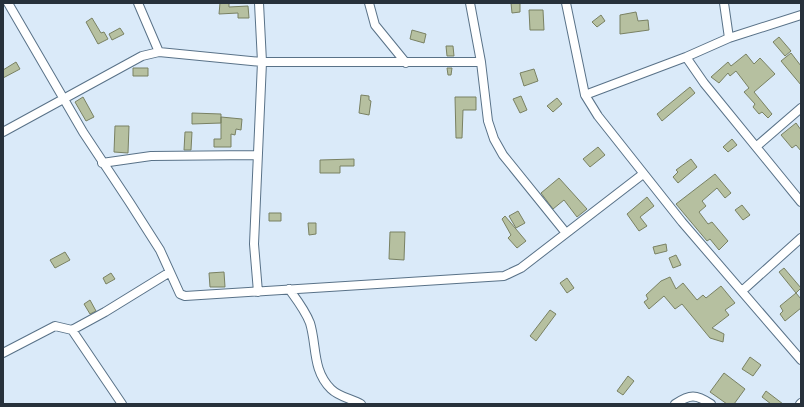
<svg xmlns="http://www.w3.org/2000/svg" width="804" height="407" font-family="Bitter,serif">
<style>
.building{fill:#b6c0a0;stroke:#798163}
.lines{fill:none;stroke-linecap:round;stroke-linejoin:round}
.minor-casing{stroke:#597288;stroke-width:10}
.minor{stroke:#fff;stroke-width:8}
</style>
<rect width="100%" height="100%" fill="#daeaf9"/>
<path class="building" d="M220,3H229V7L248,6L249,18H238V13L219,14Z
M511,3H520V12L512,13Z
M529,10H543L544,30H530Z
M636,12L638,21L648,20L649,30L620,34V15Z
M601,15L605,21L597,27L592,22Z
M92,18L101,33L104,32L108,39L98,44L86,22Z
M120,28L124,34L112,40L109,34Z
M412,30L426,34L424,43L410,39Z
M779,37L791,51L785,56L773,42Z
M446,46H453L454,56H447Z
M791,53L801,66V85L781,61Z
M746,54L754,64L760,58L775,74L754,92L772,114L768,118L762,112L759,114L753,107L755,104L744,92L749,88L736,71L730,76L728,73L719,83L711,77L728,62L731,66Z
M16,62L20,69L3,78V70Z
M133,68H148V76H133Z
M447,68H452L451,75H448Z
M534,69L538,81L524,86L520,73Z
M690,87L695,93L662,121L657,114Z
M361,95L369,96V100L371,101L369,115L359,113Z
M521,96L527,110L520,113L513,99Z
M83,97L94,117L86,121L75,102Z
M455,97H476V110H463L462,138H456Z
M557,98L562,104L553,112L547,106Z
M192,113L221,114V123L192,124Z
M221,117L242,119L241,130L236,129L235,135L231,134V147H214V139H221Z
M796,123L801,130V151L796,145L792,148L781,135Z
M115,126H129L128,153L114,152Z
M185,132H192L191,150H184Z
M732,139L737,145L728,152L723,147Z
M598,147L605,155L590,167L583,159Z
M354,159V166H340V173H320V160Z
M691,159L697,167L678,183L673,177L678,172L676,170Z
M715,174L731,193L725,198L717,188L702,201L706,206L699,212L708,224L712,222L728,241L719,250L710,239L707,241L676,204Z
M559,178L587,209L577,217L564,200L553,209L541,193Z
M647,197L654,206L640,217L647,226L639,231L627,214Z
M742,205L750,215L743,220L735,210Z
M518,211L525,223L516,228L509,216Z
M269,213H281V221H269Z
M505,216L526,241L517,248L508,238L511,235L502,219Z
M308,223H316V234L309,235Z
M390,232H405L404,260L389,259Z
M666,244L667,251L655,254L653,247Z
M65,252L70,260L55,268L50,260Z
M676,255L681,265L673,268L669,258Z
M784,268L801,288L796,293L779,272Z
M224,272L225,287H210L209,273Z
M111,273L115,279L106,284L103,278Z
M670,277L676,289L683,283L697,300L703,295L706,298L721,286L735,303L725,310L729,315L712,328L724,334L723,342L710,338L682,304L675,309L664,296L649,309L644,302L648,299L646,295L661,281Z
M567,278L574,288L567,293L560,283Z
M796,293L801,299V308L785,321L780,314L783,311L780,306Z
M90,300L96,311L90,314L84,304Z
M550,310L556,314L536,341L530,336Z
M750,357L761,365L753,376L742,369Z
M724,373L745,389L734,404H727L710,392Z
M628,376L634,381L623,395L617,391Z
M766,391L783,404H771L762,397Z"/>
<g class="lines">
<defs>
<path id="minor" d="M8,3L83,132L130,203L160,250L180,294L185,296L504,276L521,268L643,174
M138,3L159,52
M369,3L375,25L406,63
M470,3L481,62L488,121L494,139L503,155L566,233
M566,3L585,95L598,116L682,222L801,360
M724,3L729,38
M686,57L704,83L801,202
M585,95L686,57L729,38L801,15
M3,132L142,56L159,52L262,62H481
M757,146L801,108
M102,163L151,156L257,155
M289,289C297,300 305,310 310,323C317,346 312,370 331,389C339,397 352,399 361,404
M742,291L801,238
M258,292L254,244L262,62L259,3
M72,330L105,312L170,272
M3,353L55,326L72,330L122,404
M675,404C690,394 696,394 711,404
M800,404L801,403"/>
</defs>
<use href="#minor" class="minor-casing"/>
<use href="#minor" class="minor"/>
</g>
<rect width="804" height="407" fill="none" stroke="#27313b" stroke-width="8"/>
</svg>
